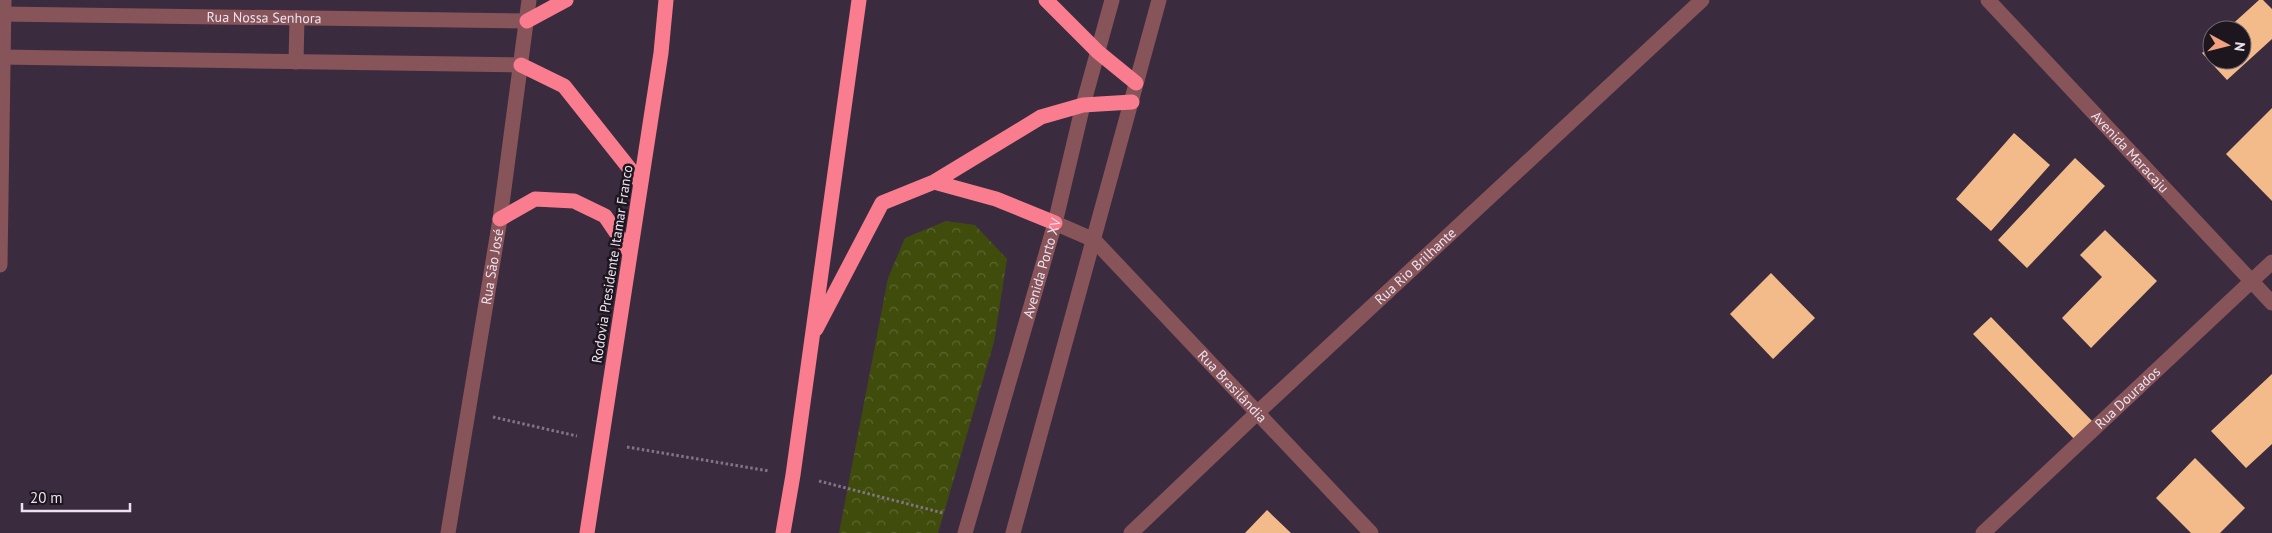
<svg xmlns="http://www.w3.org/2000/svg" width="2272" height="533" font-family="'PT Sans',sans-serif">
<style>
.park{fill:url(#park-crowns)}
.building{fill:#f4bb8a}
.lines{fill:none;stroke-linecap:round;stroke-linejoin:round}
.path{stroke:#827485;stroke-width:3;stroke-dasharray:2.5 2.5;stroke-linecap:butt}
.minor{stroke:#875459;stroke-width:15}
.highway{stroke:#f97d8e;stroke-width:15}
.labels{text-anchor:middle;stroke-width:5;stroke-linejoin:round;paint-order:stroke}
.street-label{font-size:14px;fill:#ece2ef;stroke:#1d161f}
</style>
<defs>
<pattern id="park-crowns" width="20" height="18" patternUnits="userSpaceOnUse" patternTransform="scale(1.25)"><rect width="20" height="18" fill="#404c0c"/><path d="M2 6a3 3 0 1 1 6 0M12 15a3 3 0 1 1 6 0" fill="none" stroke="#5c6630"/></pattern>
</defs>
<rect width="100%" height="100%" fill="#3b2b3f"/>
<path class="park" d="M946,221L975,225L1007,259L994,342L938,533H839L888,278L905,238Z"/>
<path class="building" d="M2259,0H2263L2272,9V39L2227,80L2202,53L2212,43V60H2242V30H2226Z
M2272,108V201L2226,154Z
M2014,133L2050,165L1991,231L1956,199Z
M2075,158L2105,186L2027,268L1998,240Z
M2105,230L2157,281L2091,348L2062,318L2102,277L2080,255Z
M1771,273L1815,318L1773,359L1730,314Z
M1991,317L2094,423L2076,441L1973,334Z
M2272,374V444L2246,468L2211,431Z
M2195,458L2245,508L2220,533H2191L2156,498Z
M1267,510L1291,533H1245Z"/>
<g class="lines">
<path class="path" d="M493,417L577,436
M627,447L769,471
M819,481L943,513"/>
<g class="minor">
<path id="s1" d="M1988,0L2272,303"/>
<path id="s2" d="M0,14L527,21"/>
<path d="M0,57L521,65"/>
<path d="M296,62L297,18"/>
<path id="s3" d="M1055,223L1094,240L1371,533"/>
<path d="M0,265L4,0"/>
<path id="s4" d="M448,533L500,219L529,0"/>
<path id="s5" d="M965,533L1055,223L1083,105L1112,0"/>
<path d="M1013,533L1159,0"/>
<path id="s6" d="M1131,533L1257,413L1702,0"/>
<path id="s7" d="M1983,533L2272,262"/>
</g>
<path class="highway" d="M1046,0L1098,52L1136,83
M527,21L566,0
M521,65L564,86L641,183
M934,182L1041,117L1083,105L1132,102
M500,219L535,199L574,201L605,216L630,253
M816,329L882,203L934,182L996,199L1055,223
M587,533L661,53L666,0
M783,533L793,475L859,0"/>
</g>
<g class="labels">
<g class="street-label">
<text dy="5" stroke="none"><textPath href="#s2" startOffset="264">Rua Nossa Senhora</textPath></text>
<text dy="5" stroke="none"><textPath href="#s1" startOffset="208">Avenida Maracaju</textPath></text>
<text transform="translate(612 264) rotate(-81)" y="5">Rodovia Presidente Itamar Franco</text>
<text dy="5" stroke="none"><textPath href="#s6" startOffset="390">Rua Rio Brilhante</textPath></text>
<text dy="5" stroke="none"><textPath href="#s4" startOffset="270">Rua São José</textPath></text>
<text dy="5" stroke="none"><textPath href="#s5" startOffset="276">Avenida Porto XV</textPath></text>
<text dy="5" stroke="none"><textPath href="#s3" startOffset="244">Rua Brasilândia</textPath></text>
<text dy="5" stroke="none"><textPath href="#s7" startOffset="198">Rua Dourados</textPath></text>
</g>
</g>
<g transform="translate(2227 45) rotate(97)"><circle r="24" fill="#1d161f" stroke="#706872"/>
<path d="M0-4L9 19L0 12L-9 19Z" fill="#f2a17e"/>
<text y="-8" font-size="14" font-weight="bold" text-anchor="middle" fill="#ece2ef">N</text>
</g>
<path d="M22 503v8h108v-8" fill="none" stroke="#ece2ef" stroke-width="2.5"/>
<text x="30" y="503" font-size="15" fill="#ece2ef" stroke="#1d161f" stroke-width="4" paint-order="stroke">20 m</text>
</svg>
